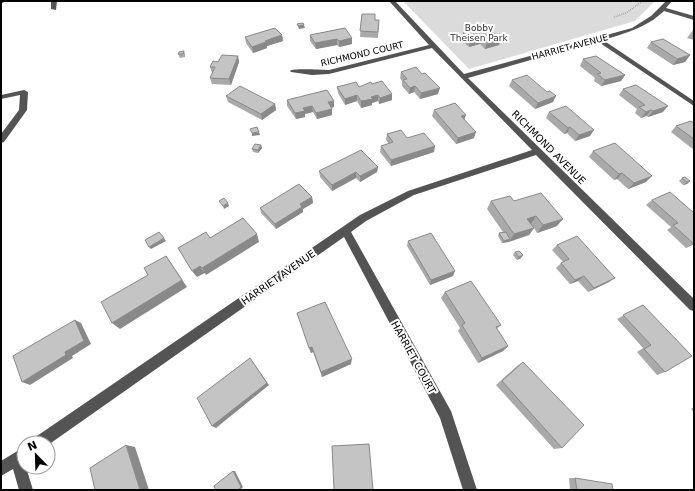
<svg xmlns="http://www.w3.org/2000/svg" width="695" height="491" font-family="'DejaVu Sans',sans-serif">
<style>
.green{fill:#dbdbdb}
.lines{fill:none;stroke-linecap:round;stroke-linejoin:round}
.path{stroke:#767676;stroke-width:1.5;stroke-dasharray:0.5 1.5;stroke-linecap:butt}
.minor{fill:#545454;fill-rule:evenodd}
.wall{fill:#a9a9a9}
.shaded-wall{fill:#898989}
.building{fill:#c4c4c4;stroke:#898989}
.labels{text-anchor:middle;stroke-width:4;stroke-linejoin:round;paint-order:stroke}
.far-park-label{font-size:9px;fill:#323232;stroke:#fff}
.far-street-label{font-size:9px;fill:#000;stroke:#fff}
.street-label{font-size:10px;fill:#000;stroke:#fff}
</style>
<rect width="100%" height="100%" fill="#fff"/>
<path class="green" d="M403,1H655L635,21L469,69Z"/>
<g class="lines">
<path class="path" d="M614,17L626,13L643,1"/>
<path class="minor" d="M1,1H4V2L1,4Z
M51,1H57L56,10L51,9Z
M389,1H395L464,74L632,28L651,16L666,1H672L666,8L694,16V20L664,11C646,28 626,33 603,40L694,101V106L597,41L468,78L694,299V311L690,310L536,155L414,195L366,221L351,232L451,411L477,490H463L440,418L344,237L48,445V443H32L34,438L360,215L408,191L532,150L432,48L329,74L312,75L291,72L290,71C293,68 321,70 329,70L429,45Z
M24,90L28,92L27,110L4,142L1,143V134L19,110L20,95L1,99V95Z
M24,447V467H26L33,490H19L13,469L1,476V461Z"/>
</g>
<path class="wall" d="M362,14L375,20H379L378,38L360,37Z
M487,27L499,45L485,49L480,44L469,47L461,40L463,33Z
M345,28L352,44L339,47L337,45L316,49L310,41V35Z
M694,29V40L687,38Z
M282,35L283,41L267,46V48L253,53L246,43L245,37Z
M651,42L690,55L685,62L673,65L647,48Z
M184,51L185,54V57L180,58L178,54Z
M238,56L239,62L231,85L212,84L210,78L212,73L210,67L218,62Z
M583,59L625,75L621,81L601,86L594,81L595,78L580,66Z
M401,72L438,94L420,99L414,92L409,94L402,86V81L400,78Z
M512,80L553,102L535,109L509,86Z
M372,84L392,100L379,104L378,101L372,103V105L361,108L357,101L345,105L338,93L337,87H359Z
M623,89L663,112L648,117L646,116L641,118L635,113L637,109L619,95Z
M226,96L275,104L276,110L262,120L228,102Z
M287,100L334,107L331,108L332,109V115L317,119L313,112L305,114V117L296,119L287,106Z
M434,110L474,138L456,144L432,116Z
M549,112L590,136L575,141L567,133L564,134L546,118Z
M694,123V150L671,132L676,126Z
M387,134L407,138L434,152L391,166L380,152L381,146L389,144L386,140Z
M261,145L262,148L258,153L253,152L252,149Z
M593,151L646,182L628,189L617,179L614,180L589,157Z
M378,167L377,172L360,182L356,178L332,191L320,177L319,171Z
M682,178L690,181L687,184L683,185L679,181Z
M312,197L313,203L303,209V212L276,229L261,213L260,208Z
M652,200L694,213V244L686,248L667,230L671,227L646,205Z
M491,201H514L557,226L537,233L534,228L529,235L502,243L498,236L499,233L503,232L487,209Z
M408,241L453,276L430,285L407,246Z
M557,245L609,282L588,292L578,281L570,284L556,268L561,263L563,262L552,250Z
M515,252L521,258L517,260L513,255Z
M445,292L501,325L497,329L508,346L503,351L478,363L458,331L460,328L441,298Z
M643,305L665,372L657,375L637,352L643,348L617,319Z
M297,313L351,364L322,377L313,352L311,353Z
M523,362L562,448L554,449L496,385L517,366Z
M694,407V412L691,409Z
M569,478H575L613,490H570Z"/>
<path class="shaded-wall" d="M304,25L305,28L299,29L298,26Z
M282,35L283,41L267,46V48L253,53L252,47L265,41Z
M352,38V44L339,47V41Z
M482,38L480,44L469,47L470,41Z
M337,39V45L316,49L315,43Z
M501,39L499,45L485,49L487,43Z
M690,55L685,62L673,65L677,59Z
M238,56L239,62L231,85L229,79Z
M625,75L621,81L601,86L605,80Z
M415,86L414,92L409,94L410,88Z
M440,88L438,94L420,99L421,93Z
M392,94V100L379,104L380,98Z
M357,95V101L345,105V99Z
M378,95V101L372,103V105L361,108V101L371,97Z
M556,96L553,102L535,109L538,103Z
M334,101V107L328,108V102Z
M275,104L276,110L262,120L261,114Z
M312,106L313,112L305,114V117L296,119L295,113L303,108Z
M668,106L663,112L648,117L653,111Z
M332,109V115L317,119L316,113Z
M651,110L646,116L641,118L646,112Z
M466,115L464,121L461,116Z
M570,127L567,133L564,134L568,128Z
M594,130L590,136L575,141L579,135Z
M259,132L260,135L252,136V133Z
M476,132L474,138L456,144L458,138Z
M261,145L262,148L258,153V150Z
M435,146L434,152L391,166V160Z
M378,167L377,172L360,182V176Z
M356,172V178L332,191V185Z
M622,173L617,179L614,180L619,174Z
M652,176L646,182L628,189L634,183Z
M690,181L687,184L683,185L687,182Z
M312,197L313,203L303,209V212L276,229L275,224L300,204Z
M228,203L229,206L224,209L223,206Z
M536,216L531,224L527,219Z
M563,219L557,226L537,233L543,225Z
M534,228L529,235L509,242L514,234Z
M257,234L259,242L206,275L202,268Z
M164,238L166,241L151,249L149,247Z
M510,239L509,242L502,243L504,241Z
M694,243V244L686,248Z
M523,255L521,258L517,260L519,257Z
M166,256L171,263L187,287L120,329L112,323Z
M200,266L205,273L197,277L192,271Z
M455,271L453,276L430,285L431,280Z
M584,276L578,281L570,284L575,280Z
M615,278L609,282L588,292L594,288Z
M75,320L81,323L91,344L72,356L73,358L30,385L22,382L65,352Z
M508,346L503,351L478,363L482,358Z
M312,347L313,352L311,353L309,348Z
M250,358L269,385L216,428L212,426Z
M352,359L351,364L322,377L321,372Z
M126,445L135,447L149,490H140Z
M233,471H235L243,487L240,490H238Z"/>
<path class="building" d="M362,14H375V20H379L378,32L360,31Z
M303,23L304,25L298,26L297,24Z
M487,27L501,39L487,43L482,38L470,41L463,33Z
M275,28L282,35L265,41L266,42L252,47L245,37Z
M345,28L352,38L339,41L337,39L315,43L310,35Z
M663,39L690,55L677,59L651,42Z
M184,51L183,54H178L179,52Z
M222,55L238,56L229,79L210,78L215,67H210L213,61L218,62Z
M596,56L625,75L605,80L597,74L601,73L583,59Z
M416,67L422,74L425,73L440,88L421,93L415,86L410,88L403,80L407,79L401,72Z
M527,75L547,92L550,91L556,96L538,103L512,80Z
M382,81L392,94L380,98L378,95L371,97L373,99L361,101L357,95L345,99L337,87L356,82L359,87L371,82L372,84Z
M636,85L668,106L653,111L651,110L646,112L639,107L645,105L623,89Z
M240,86L275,104L261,114L226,96Z
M327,90L334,101L328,102L332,109L316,113L312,106L303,108L305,111L295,113L287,100Z
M455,103L466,115L461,116L476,132L458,138L434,110Z
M566,106L594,130L579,135L570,127L568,128L549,112Z
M691,121L694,123V139L676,126Z
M257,127L259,132L252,133L250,129Z
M401,130L407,138L424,133L435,146L391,160L381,146L393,142L387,134Z
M615,143L652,176L634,183L622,173L619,174L593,151Z
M255,144L261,145L258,150L252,149Z
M361,150L378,167L360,176L356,172L332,185L319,171Z
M685,177L690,181L687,182L682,178Z
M299,184L312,197L300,204L302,207L275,224L260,208Z
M670,192L694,213V243H693L673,225L678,223L652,200Z
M541,193L563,219L543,225L536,216L527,219L534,228L514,234L491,201L510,196L514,201Z
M224,198L228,203L223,206L219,201Z
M243,218L257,234L202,268L200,266L192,271L178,248L206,232L210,238Z
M159,232L164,238L149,247L145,240Z
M506,232L510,239L504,241L499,233Z
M431,233L455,271L431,280L408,241Z
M577,236L615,278L594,288L584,276L575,280L561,263L569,259L557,245Z
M519,251L523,255L519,257L515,252Z
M166,256L182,280L112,323L101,302L148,275L144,268Z
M471,281L501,325L496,327L508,346L482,358L462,325L465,323L445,292Z
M325,302L352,359L321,372L312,347L309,348L297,313Z
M643,305L692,356L665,372L644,349L651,345L623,315Z
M75,320L84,341L65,352L66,355L22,382L13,356Z
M250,358L267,383L212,426L197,398Z
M523,362L584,425L562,448L502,381Z
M369,444L373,490H334L332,446Z
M126,445L140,490H95L90,468Z
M233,471L241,487L238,490H216L214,486Z
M575,478L612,484L613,490H577Z"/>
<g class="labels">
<g class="far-park-label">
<text x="479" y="31">Bobby<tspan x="479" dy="10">Theisen Park</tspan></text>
</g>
<g class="far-street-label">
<text transform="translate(570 47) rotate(-15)" y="3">HARRIET AVENUE</text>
<text transform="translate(362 54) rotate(-13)" y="3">RICHMOND COURT</text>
</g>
<g class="street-label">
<text transform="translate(549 147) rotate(45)" y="4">RICHMOND AVENUE</text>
<text transform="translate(278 277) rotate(-35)" y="4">HARRIET AVENUE</text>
<text transform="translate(414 357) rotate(61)" y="4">HARRIET COURT</text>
</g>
</g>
<rect width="695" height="491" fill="none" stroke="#000000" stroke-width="4"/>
<g transform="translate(36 455) rotate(337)"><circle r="19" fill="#ffffff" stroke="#999999"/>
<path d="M0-3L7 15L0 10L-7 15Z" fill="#000000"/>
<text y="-6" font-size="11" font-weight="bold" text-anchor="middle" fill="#000000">N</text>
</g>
</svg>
